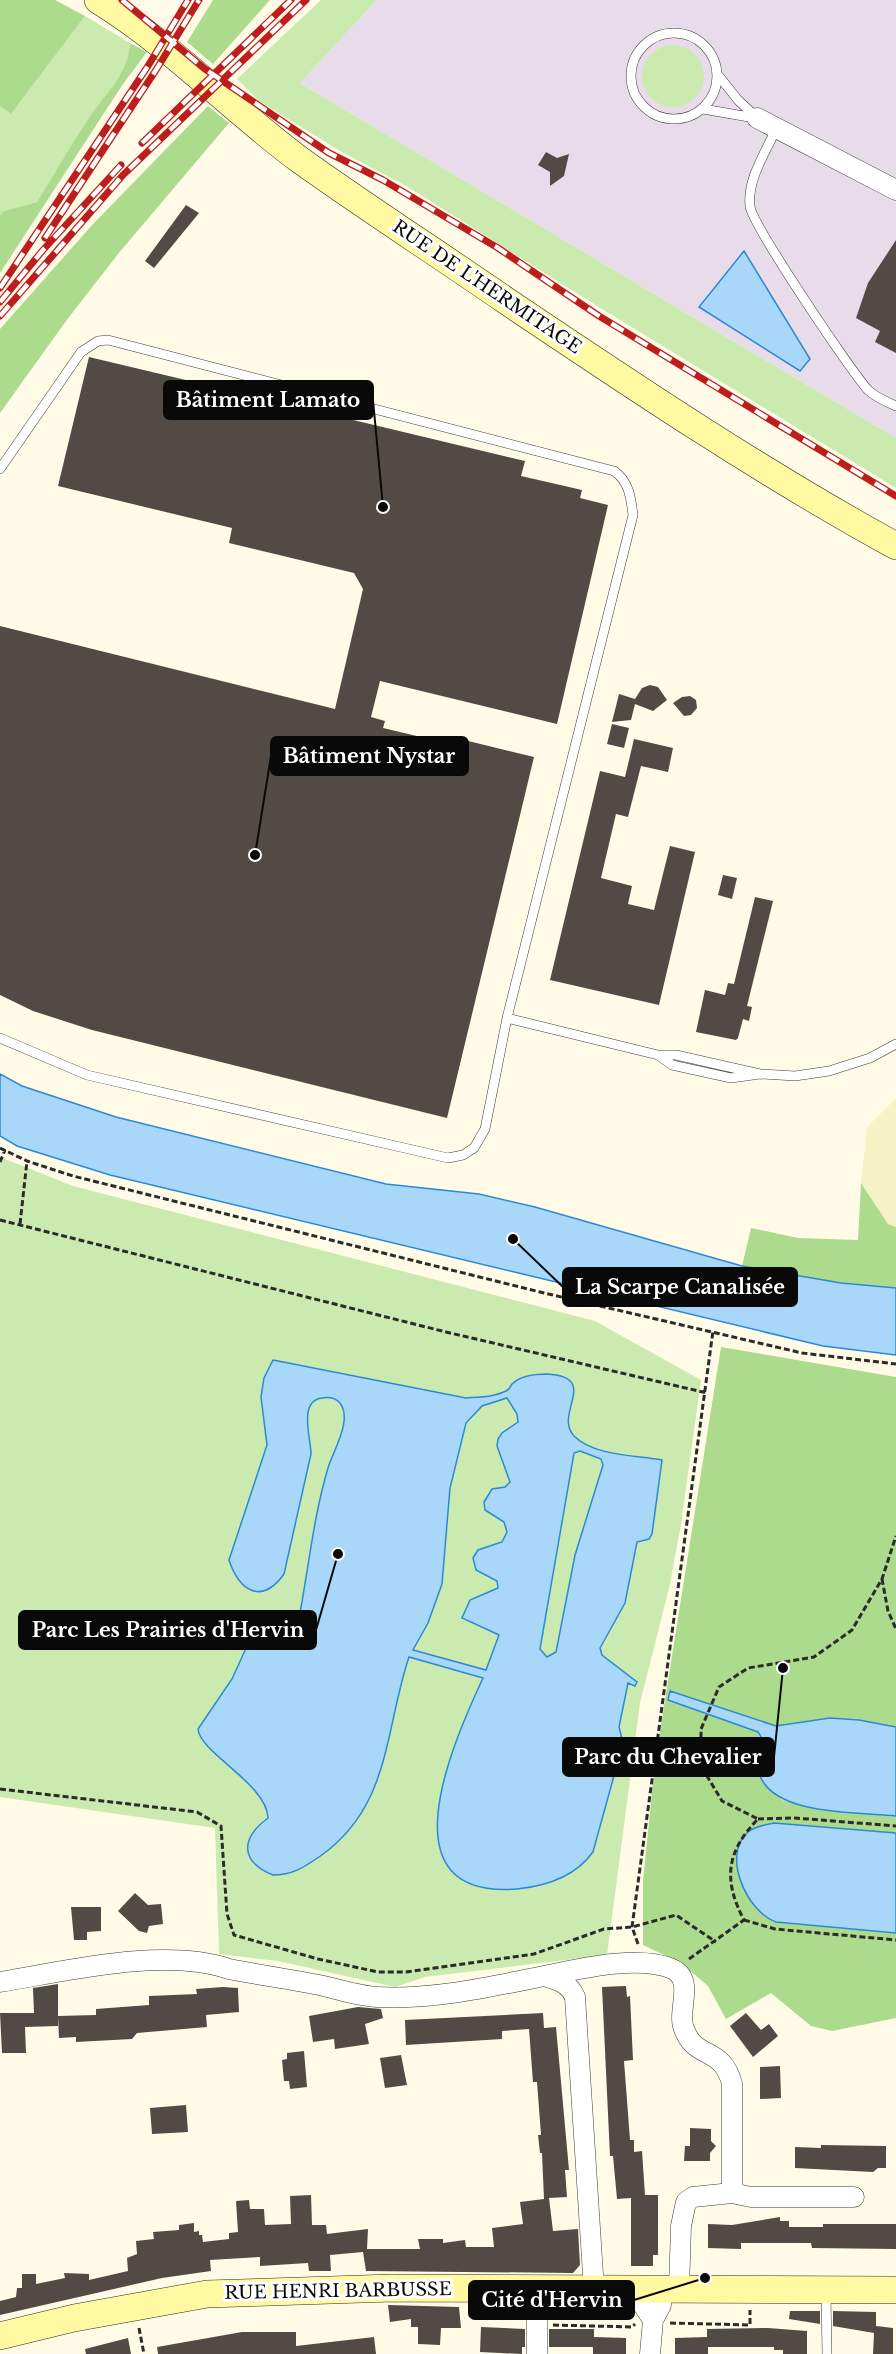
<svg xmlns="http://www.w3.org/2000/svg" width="896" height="2354" font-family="'Libre Baskerville',serif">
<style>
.industrial{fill:#e9dcea}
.farmland{fill:#f5f3c5}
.green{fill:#cbeaaf}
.forest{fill:#addb8e}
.water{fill:#a8d7f9;stroke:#2c89d3;stroke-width:1.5;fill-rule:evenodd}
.building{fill:#524b45}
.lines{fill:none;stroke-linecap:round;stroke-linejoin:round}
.lane-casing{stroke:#3c3c3c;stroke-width:10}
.street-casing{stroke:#3c3c3c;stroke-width:21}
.secondary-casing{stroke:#2b2b2b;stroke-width:28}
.path{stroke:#2b2b2b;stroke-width:3;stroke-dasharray:6 3;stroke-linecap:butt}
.lane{stroke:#fff;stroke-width:9}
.street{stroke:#fff;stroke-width:20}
.secondary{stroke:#fff9a1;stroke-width:27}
.rail-casing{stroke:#be1d1e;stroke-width:7}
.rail{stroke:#fff;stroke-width:4.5;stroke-dasharray:14;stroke-linecap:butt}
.labels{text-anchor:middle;stroke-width:6;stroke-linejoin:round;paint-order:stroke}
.street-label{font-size:18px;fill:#090909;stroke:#fff}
.leader{fill:none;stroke:#090909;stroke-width:2}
.callout-dot{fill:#090909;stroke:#fff;stroke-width:2}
.callout{fill:#090909;stroke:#090909;stroke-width:2}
.callout-label{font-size:20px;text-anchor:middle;font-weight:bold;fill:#fff}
</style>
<rect width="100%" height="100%" fill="#fffbe6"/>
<path class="industrial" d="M377,0H896V438L300,83Z"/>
<path class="farmland" d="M896,1098V1227L888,1224L861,1183L867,1127Z"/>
<path class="green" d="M321,0H377L300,83L896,438V488L597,306L408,187L340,151L259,101L237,79Z
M85,16L130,43C127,77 106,93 88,119C70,146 54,174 37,202L4,211L0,215V106L11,114Z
M642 76a31 31 0 1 1 62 0a31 31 0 1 1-62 0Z
M0,1157L73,1186L595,1321L701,1380L681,1524L670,1584L640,1703L607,1955L425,1977L395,1987L278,1961L219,1954L215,1828L0,1797Z"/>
<path class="forest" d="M0,0H55L85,16L11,114L0,106Z
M213,0H270L213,64L187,42Z
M130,43L147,52L123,84L0,273V215L4,211L37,202C54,174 70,146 88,119C106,92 127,77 130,43Z
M208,106L229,123L118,254L66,321L0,413V329L93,224Z
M861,1183L888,1224L896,1227V1288L841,1283L742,1266L751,1228L798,1238L858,1240Z
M721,1347L896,1377V1727L859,1720L830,1718L776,1726L671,1691L668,1700L758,1732L764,1745L759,1762L782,1800L804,1806L896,1816V1833L774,1823L776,1922L896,1933V2018L832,2031L811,2026L771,1993L726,2019L708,1986L681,1963L643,1945V1881L655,1763Z"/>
<path class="water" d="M744,251L810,359L800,371L699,307Z
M0,1074L22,1086L116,1117L386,1184L479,1194L535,1207L742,1266L841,1283L896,1288V1355L823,1346L110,1175L17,1146L0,1136Z
M273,1360L466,1398C479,1397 494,1397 506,1391C511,1388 509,1388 512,1384C520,1376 536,1374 547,1374C601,1377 553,1414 574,1436C594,1456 635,1455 662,1460L652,1534L649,1539L637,1542L625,1603L600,1648L602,1655L637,1682L635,1686L628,1683L619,1727L623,1743L593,1852C575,1877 547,1886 517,1889C382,1900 453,1743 483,1678L409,1657C384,1732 391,1807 319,1857C303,1868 292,1875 273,1875C239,1861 241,1838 268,1818C267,1784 200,1753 198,1729L232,1679L252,1635C273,1648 290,1630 300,1613C309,1564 314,1515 328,1468C333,1451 354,1418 339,1402C335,1398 328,1397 322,1398C298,1401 311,1438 311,1454L284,1574C261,1606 239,1590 229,1560L267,1445L261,1397L264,1378ZM507,1398L517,1414L518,1422L502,1433L498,1439L497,1446L510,1482L505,1487L492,1489L484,1502L485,1510L504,1522L507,1532L502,1542L478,1550L473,1558L476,1570L497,1581L498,1588L470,1600L462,1618L499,1635L486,1670L413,1650L428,1623L442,1584L450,1488L466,1423L482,1406ZM580,1451L601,1459L603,1465L575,1555L556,1652L547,1657L540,1649L574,1453Z
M670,1691L776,1726L830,1718L859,1720L896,1727V1816C859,1812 776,1816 760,1776C754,1760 770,1747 758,1732L668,1700Z
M774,1823L896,1833V1933L776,1922C747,1912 721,1855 748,1832C755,1826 765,1825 774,1823Z"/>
<path class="building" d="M546,152L557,158L569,154L564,176L550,186V172L538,165Z
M186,205L199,213L154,268L145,261Z
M896,240V353L875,342L880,331L856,318L868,283Z
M89,357L525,461L521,476L582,490L580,498L608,505L557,724L380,681L371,717L385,721L383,728L455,745L456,738L534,757L447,1118L92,1030L33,1011L0,995V626L335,709L363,589L354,573L229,543L232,528L58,486Z
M650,685L658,687L667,700L653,711L635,704L631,720L612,722L619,694L635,699L642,688Z
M690,696L696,700L697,708L691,715L684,716L673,703L682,697Z
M612,724L629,728L624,748L607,744Z
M634,739L673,748L668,772L641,766L628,817L616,814L601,878L632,886L628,904L654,910L670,846L695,852L659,1005L550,980L600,771L625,777Z
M723,875L737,878L732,899L718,895Z
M755,897L773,901L747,1006L752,1007L749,1021L743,1019L738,1038L736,1040L696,1032L705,990L725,995L728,983L734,984Z
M135,1893L148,1905L161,1904L163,1924L149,1926L147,1933L139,1931L118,1911Z
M71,1907H101V1931L87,1932V1940H74Z
M58,1984V2026L25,2027L26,2053H2L0,2013H34L33,1988Z
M626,1986L627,1997L630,1996L633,2060L624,2061L630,2140H634V2152L642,2151L645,2195H658V2255H653V2266H631V2198L617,2199L613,2156H610L602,1987Z
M223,1987L238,1988L239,2012L206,2015L207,2027L137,2033L132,2039L76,2042V2037L59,2038L58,2016L96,2015V2009L149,2005V1996L197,1994L196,1989Z
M358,2007L381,2009L383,2018L365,2024L369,2044L335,2049L334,2039L313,2042L309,2016Z
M543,2013L544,2028L556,2027L569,2170H565L567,2197L549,2198L553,2231L578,2229L580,2265L573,2273L366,2271L363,2252L330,2255L331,2271H309L308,2263L260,2266V2257L210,2260L211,2271L162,2278L0,2315V2301L16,2297L17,2288H22V2274H36V2284L65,2278L64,2273L89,2274V2280L128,2271L127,2258L137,2254L136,2241L154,2239L153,2232L179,2230V2225L194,2223V2232L199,2231V2235H202L203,2242L229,2239V2233L238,2232L236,2201L249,2200L250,2209H264L265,2225L291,2224L290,2196L311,2195L312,2225H326L327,2234L368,2229L367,2249H420L418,2239H443V2243L465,2240L466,2247H494L492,2228L523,2224L520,2202L544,2199L542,2153H540L538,2135H541L537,2082H533L529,2029L502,2031V2039L406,2045L405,2020Z
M746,2013L761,2030L769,2024L778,2036L753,2057L730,2026Z
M304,2051L307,2087L290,2089L289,2081H284L282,2060L287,2059V2053Z
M401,2055L407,2085L385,2088L380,2058Z
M780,2066L781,2098L760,2099V2067Z
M186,2105L188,2132L152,2134L150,2108Z
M690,2128L711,2129V2141L716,2146L710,2153V2161H684L685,2146H690Z
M821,2145L886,2146V2168H878L873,2172L795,2168V2147L821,2148Z
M780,2217V2221H789V2227H823V2224H896V2249L812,2248L811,2243H741V2249L708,2248V2224L732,2225Z
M388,2305L459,2307L461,2328H441L440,2345L418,2344V2327H411V2319L390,2322Z
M790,2311H820V2324L789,2319Z
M833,2311L876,2312V2326L893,2328V2354H873L874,2333L833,2326Z
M481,2327L525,2329V2347H522V2354L480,2352Z
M768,2328L807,2331V2354H783V2350H774V2347H708V2354H675V2338L707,2337V2329Z
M549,2329H594V2337L626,2338V2354H593V2347H549Z
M242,2332H296V2346L374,2337L376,2354H158L157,2347Z
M128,2338L131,2354H86L85,2349Z"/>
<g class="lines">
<defs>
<path id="lane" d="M631 76a43 43 0 1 1 86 0a43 43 0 1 1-86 0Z
M718,75L738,100L757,118
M703,109L755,118
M776,129C766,152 747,179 750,206C751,223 852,373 868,390C875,397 887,402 896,406
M0,469L81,352L98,341L108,340L614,471C629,481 631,498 633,515L507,1018L485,1129L474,1148L463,1155L448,1158L87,1075L0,1038
M507,1018L658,1055H676L760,1074
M658,1055L672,1065L731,1078L760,1074L795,1076L829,1071L870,1058L896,1044
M826,2293L827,2354"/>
<path id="street" d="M757,118L896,190
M545,1976C559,1981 569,1983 575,1997L594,2290
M0,1982C67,1971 164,1947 229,1969C259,1975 289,1979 319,1985C338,1989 358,1996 377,1997C432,2000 490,1987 544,1976C579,1969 636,1955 670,1968C697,1978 676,2010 684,2029C696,2061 722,2045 732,2084V2193L693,2197L686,2202L681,2226L679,2290
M732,2193L751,2197H854
M642,2291L643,2305L653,2320L661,2305V2290
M537,2354V2290
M650,2354L653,2320"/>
<path id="secondary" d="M98,0C171,45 231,109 300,160C367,208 437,253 505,300C633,386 761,472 896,546
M0,2336L74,2318L207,2294L392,2288L896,2290"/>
</defs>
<use href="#lane" class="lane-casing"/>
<use href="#street" class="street-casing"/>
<use href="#secondary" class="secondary-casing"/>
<path class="path" d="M0,1148L27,1161L73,1176L540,1292L802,1353L896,1364
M0,1162L5,1150
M0,1220L446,1332L707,1393
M20,1224L27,1161
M882,1579L888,1611L896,1629
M0,1789L197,1812L221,1826L227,1914L234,1935L318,1959L378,1972H406L534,1954L604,1929L632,1927L676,1915L716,1942
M758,1819L795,1818L896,1826
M744,1920L775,1929L896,1940
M638,1944L632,1927L713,1331
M689,1959L744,1920C723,1880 726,1852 758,1819L722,1801L701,1766V1729L719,1687L748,1668L814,1657L852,1630L882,1579L896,1536
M670,2323L750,2325V2310
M553,2325L632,2327L635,2324
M139,2328L144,2354"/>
<use href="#lane" class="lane"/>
<use href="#street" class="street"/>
<use href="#secondary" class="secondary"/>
<defs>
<path id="rail" d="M122,0L205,69L329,153L383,180L498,248L599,316L896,496
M142,143L291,0
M45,238L156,70L199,0
M0,288L148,66L188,0
M0,302L43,250L121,165
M0,316L123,175L306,0"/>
</defs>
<use href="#rail" class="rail-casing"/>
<use href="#rail" class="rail"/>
</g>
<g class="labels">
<g class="street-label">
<text transform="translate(487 287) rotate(34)" y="6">RUE DE L'HERMITAGE</text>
<text transform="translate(338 2291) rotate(-1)" y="6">RUE HENRI BARBUSSE</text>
</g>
</g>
<path class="leader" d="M383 507L373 400M255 855L271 756M513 1239L563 1287M338 1554L316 1630M783 1668L774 1757M705 2278L634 2300"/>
<g class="callout-dot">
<circle cx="383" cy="507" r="6"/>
<circle cx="255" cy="855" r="6"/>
<circle cx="513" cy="1239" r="6"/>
<circle cx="338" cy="1554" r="6"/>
<circle cx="783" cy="1668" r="6"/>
<circle cx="705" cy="2278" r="6"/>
</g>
<g class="callout">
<rect x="164" y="381" width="209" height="38" rx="6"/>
<rect x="271" y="737" width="197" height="38" rx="6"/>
<rect x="563" y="1268" width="234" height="38" rx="6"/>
<rect x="19" y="1611" width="297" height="38" rx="6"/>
<rect x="563" y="1738" width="211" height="38" rx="6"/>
<rect x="469" y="2281" width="165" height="38" rx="6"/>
</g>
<g class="callout-label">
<text x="268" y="407">Bâtiment Lamato</text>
<text x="369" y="763">Bâtiment Nystar</text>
<text x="680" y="1294">La Scarpe Canalisée</text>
<text x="168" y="1637">Parc Les Prairies d'Hervin</text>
<text x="668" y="1764">Parc du Chevalier</text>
<text x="552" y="2307">Cité d'Hervin</text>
</g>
</svg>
